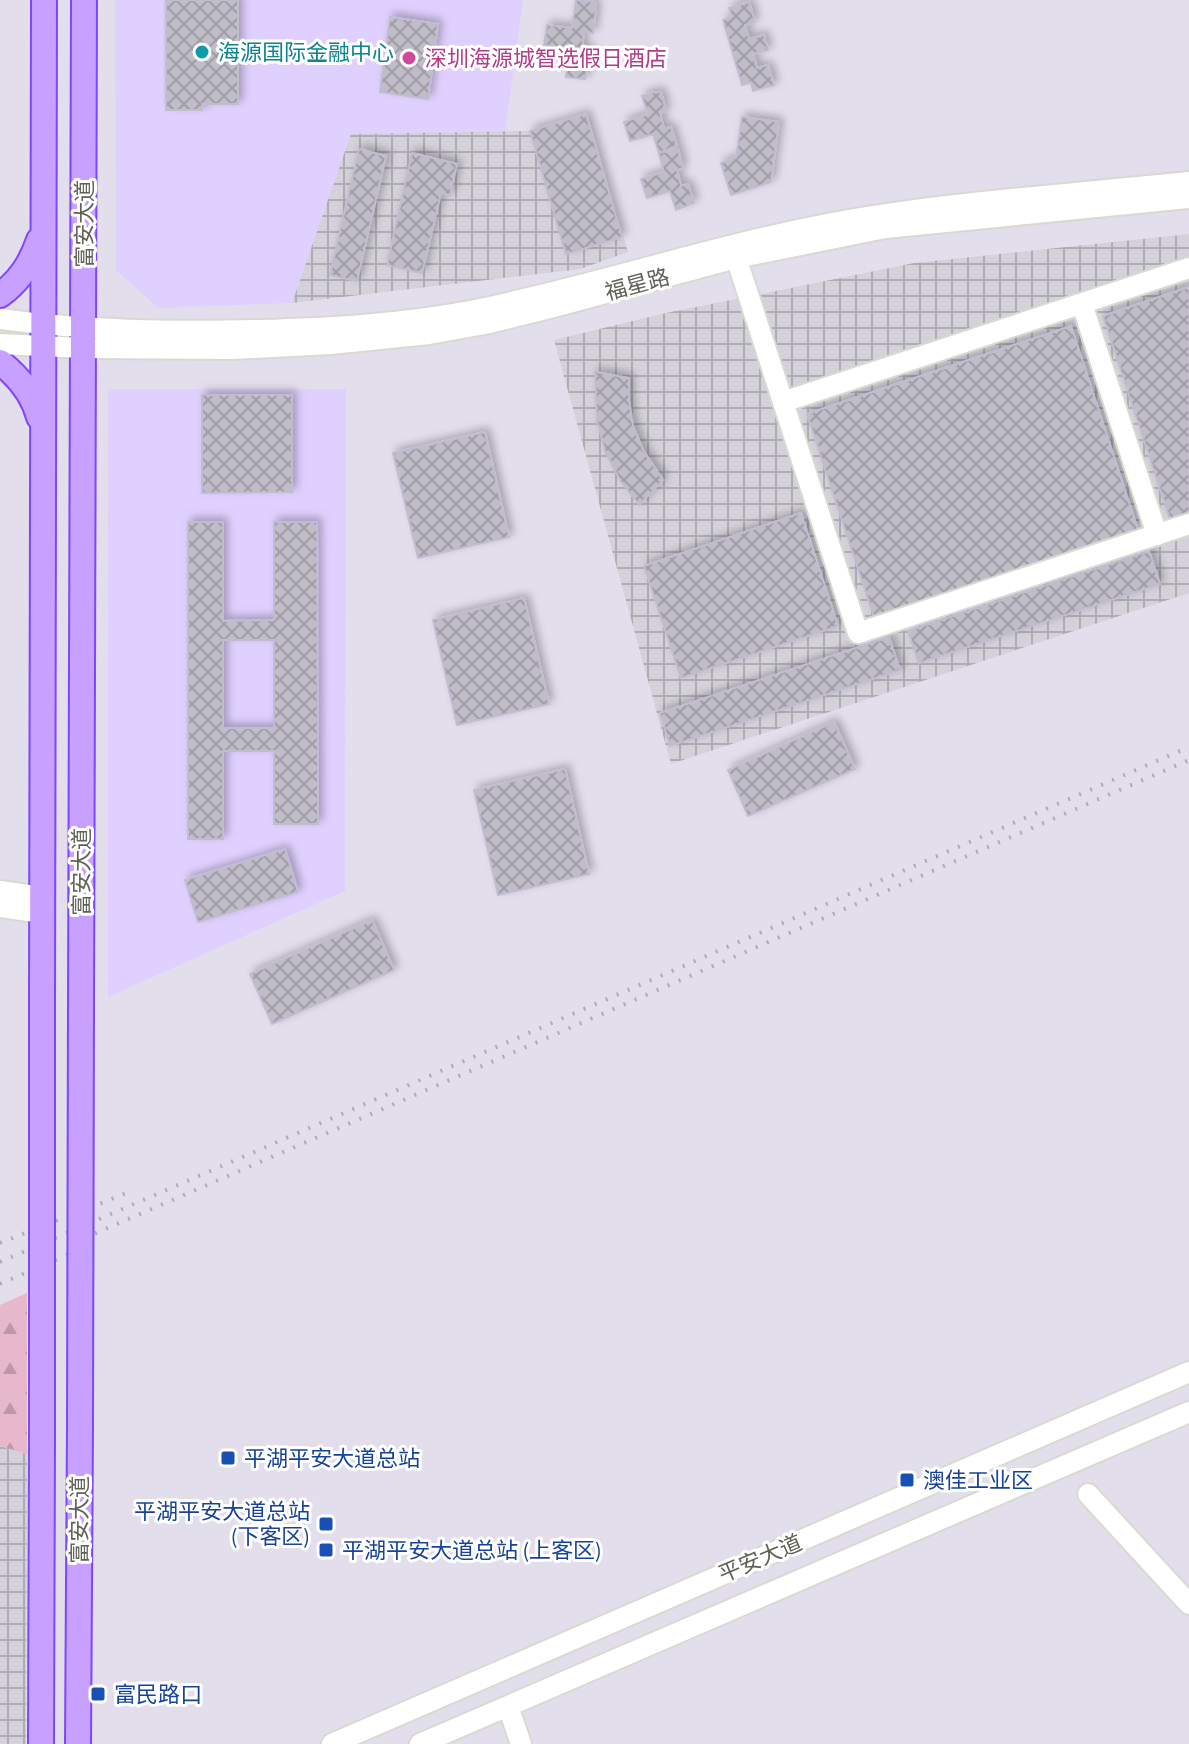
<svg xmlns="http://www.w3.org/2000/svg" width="1189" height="1744" font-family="'Source Sans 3','Noto Sans SC',sans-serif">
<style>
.commercial{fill:#e0d0ff}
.industrial{fill:url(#industrial-grid)}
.forest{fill:url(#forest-firs)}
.building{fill:url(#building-cross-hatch);stroke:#c2bcd1;stroke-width:2;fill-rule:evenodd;filter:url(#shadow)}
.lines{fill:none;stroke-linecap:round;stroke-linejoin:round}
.minor-casing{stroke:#d8dad2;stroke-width:24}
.major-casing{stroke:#7d47fd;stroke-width:28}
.minor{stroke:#fff;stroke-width:20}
.major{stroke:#c8a0ff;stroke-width:24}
.rail{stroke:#acadaa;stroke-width:4;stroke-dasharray:2 10;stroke-linecap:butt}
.major-bridge-casing{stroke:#7d47fd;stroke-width:28;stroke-linecap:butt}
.major-bridge{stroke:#c8a0ff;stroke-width:24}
.culture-dot{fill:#0f9aa8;stroke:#fff;stroke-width:3}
.hotel-dot{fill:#d1479c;stroke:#fff;stroke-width:3}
.transit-dot{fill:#1a4fb4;stroke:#fff;stroke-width:3}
.labels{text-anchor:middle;stroke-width:6;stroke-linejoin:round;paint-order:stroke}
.culture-label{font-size:22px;fill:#0d838f;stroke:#fff;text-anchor:start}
.hotel-label{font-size:22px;fill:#b23c85;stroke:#fff;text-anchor:start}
.street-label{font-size:22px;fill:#606157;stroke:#fff}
.transit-label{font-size:22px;fill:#164399;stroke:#fff;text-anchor:start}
</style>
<defs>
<pattern id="industrial-grid" width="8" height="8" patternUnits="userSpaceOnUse" patternTransform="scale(2)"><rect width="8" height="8" fill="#d4d1da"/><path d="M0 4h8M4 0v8" fill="none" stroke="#afadb4"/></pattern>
<pattern id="forest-firs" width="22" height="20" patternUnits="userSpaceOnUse" patternTransform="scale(2)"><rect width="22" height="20" fill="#e7b7cb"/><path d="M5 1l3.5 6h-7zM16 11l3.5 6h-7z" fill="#bf98a8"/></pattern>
<pattern id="building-cross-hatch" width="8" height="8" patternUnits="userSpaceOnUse" patternTransform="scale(2)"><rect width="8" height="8" fill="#c0bdc9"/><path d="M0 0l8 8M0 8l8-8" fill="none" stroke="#9f9da6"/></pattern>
<filter id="shadow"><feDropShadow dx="4" dy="-4" stdDeviation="4" flood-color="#0004"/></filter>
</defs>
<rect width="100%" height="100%" fill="#e3deec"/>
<path class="commercial" d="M115,0H523L505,132L351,134L292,303L158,308L116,270Z
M108,389H346L345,891L108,997Z"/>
<path class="industrial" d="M586,114L628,252L580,269L292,303L351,134L530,131Z
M1189,234V593L671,764L554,340L666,313L914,263Z
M0,1446L27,1454L26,1744H0Z"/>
<path class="forest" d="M27,1293V1454L0,1446V1305Z"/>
<path class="building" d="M166,0H238V104H202V110H166Z
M576,0L595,2L596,7L593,33L584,31L582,48L591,49L585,79L566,77L570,49L544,45L547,25L572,28Z
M749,2L755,22L745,25L749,39L764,35L768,50L753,54L757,68L768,65L774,85L753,91L751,82L742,85L723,20L732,17L729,8Z
M390,17L438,24L428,99L380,92Z
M654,92H661L666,111L660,113L664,129L671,127L677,146L659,153L653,134L630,141L624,122L648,114L642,96Z
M586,114L622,237L566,254L530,131Z
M742,117L779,122L771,182L731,195L721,163L736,158Z
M359,149L386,156L357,281L330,275Z
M678,149L683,168L677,170L681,186L688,184L694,203L676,210L670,191L647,198L641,179L664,172L659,153Z
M412,153L457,164L450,195L441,193L422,273L387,265Z
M1189,287V513L1170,519L1103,316Z
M1071,326L1138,530L874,617L807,414Z
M595,372L629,378V401L633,426L643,450L663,480L639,505L620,480L605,451L597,420Z
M202,395H292V492L202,493Z
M485,432L509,537L418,558L393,453Z
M801,513L838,626L681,678L644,566Z
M188,522H223V621L274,620V522H317L318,824H274V751H223V839H188ZM223,640H274V728H223Z
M1149,551L1160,584L919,663L908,631Z
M524,598L549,704L457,725L433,620Z
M889,637L900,670L670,746L660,713Z
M834,722L855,769L748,816L728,770Z
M565,769L589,874L498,895L474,790Z
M285,849L298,892L198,922L185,880Z
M372,920L394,970L272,1024L250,974Z"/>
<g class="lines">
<defs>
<path id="minor" d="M733,248L858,633L1189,524
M1082,304L1157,535
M0,319C87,331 172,332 259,330C330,328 400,324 470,311C587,288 700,249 817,226C939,202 1065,195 1189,182
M0,344L83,348L233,349L331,344L429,334L485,324L550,308L736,258L885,228L1189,198
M783,402L1189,268
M0,891L42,897
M0,907L42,913
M1088,1494L1189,1604
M508,1706L521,1744
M332,1744L1189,1372
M420,1744L1189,1412"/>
<path id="major" d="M0,295C20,281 31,263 39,240
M0,362C19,377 33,394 39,417
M42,1002L44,0
M81,1003L84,0
M41,1744L42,1440
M78,1744L80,1424"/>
</defs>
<use href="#minor" class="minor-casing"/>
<use href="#major" class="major-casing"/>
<use href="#minor" class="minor"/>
<use href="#major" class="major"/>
<path class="rail" d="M0,1243L134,1190
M73,1243L1189,760
M0,1262L1189,747
M0,1284L88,1246"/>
<defs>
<path id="major-bridge" d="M80,1424L81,1003
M42,1440V1002"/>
</defs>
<use href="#major-bridge" class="major-bridge-casing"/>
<use href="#major-bridge" class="major-bridge"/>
</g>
<circle class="culture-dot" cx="202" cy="52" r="8"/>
<circle class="hotel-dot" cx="409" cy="58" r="8"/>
<g class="transit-dot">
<rect x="220" y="1450" width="16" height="16" rx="4"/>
<rect x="899" y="1472" width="16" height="16" rx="4"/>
<rect x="318" y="1516" width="16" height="16" rx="4"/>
<rect x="318" y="1542" width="16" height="16" rx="4"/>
<rect x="90" y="1686" width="16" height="16" rx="4"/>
</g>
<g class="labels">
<g class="culture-label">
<text x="218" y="60">海源国际金融中心</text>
</g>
<g class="hotel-label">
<text x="425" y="66">深圳海源城智选假日酒店</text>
</g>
<g class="street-label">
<text transform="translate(84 224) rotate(-90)" y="8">富安大道</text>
<text transform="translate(637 284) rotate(-15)" y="8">福星路</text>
<text transform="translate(81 872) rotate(-90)" y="8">富安大道</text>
<text transform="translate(79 1520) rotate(-90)" y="8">富安大道</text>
<text transform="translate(760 1558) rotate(-23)" y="8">平安大道</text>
</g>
<g class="transit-label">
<text x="244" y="1466">平湖平安大道总站</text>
<text x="923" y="1488">澳佳工业区</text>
<text x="310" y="1519" text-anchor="end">平湖平安大道总站<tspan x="310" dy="25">(下客区)</tspan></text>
<text x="342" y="1558">平湖平安大道总站 (上客区)</text>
<text x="114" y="1702">富民路口</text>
</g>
</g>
</svg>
